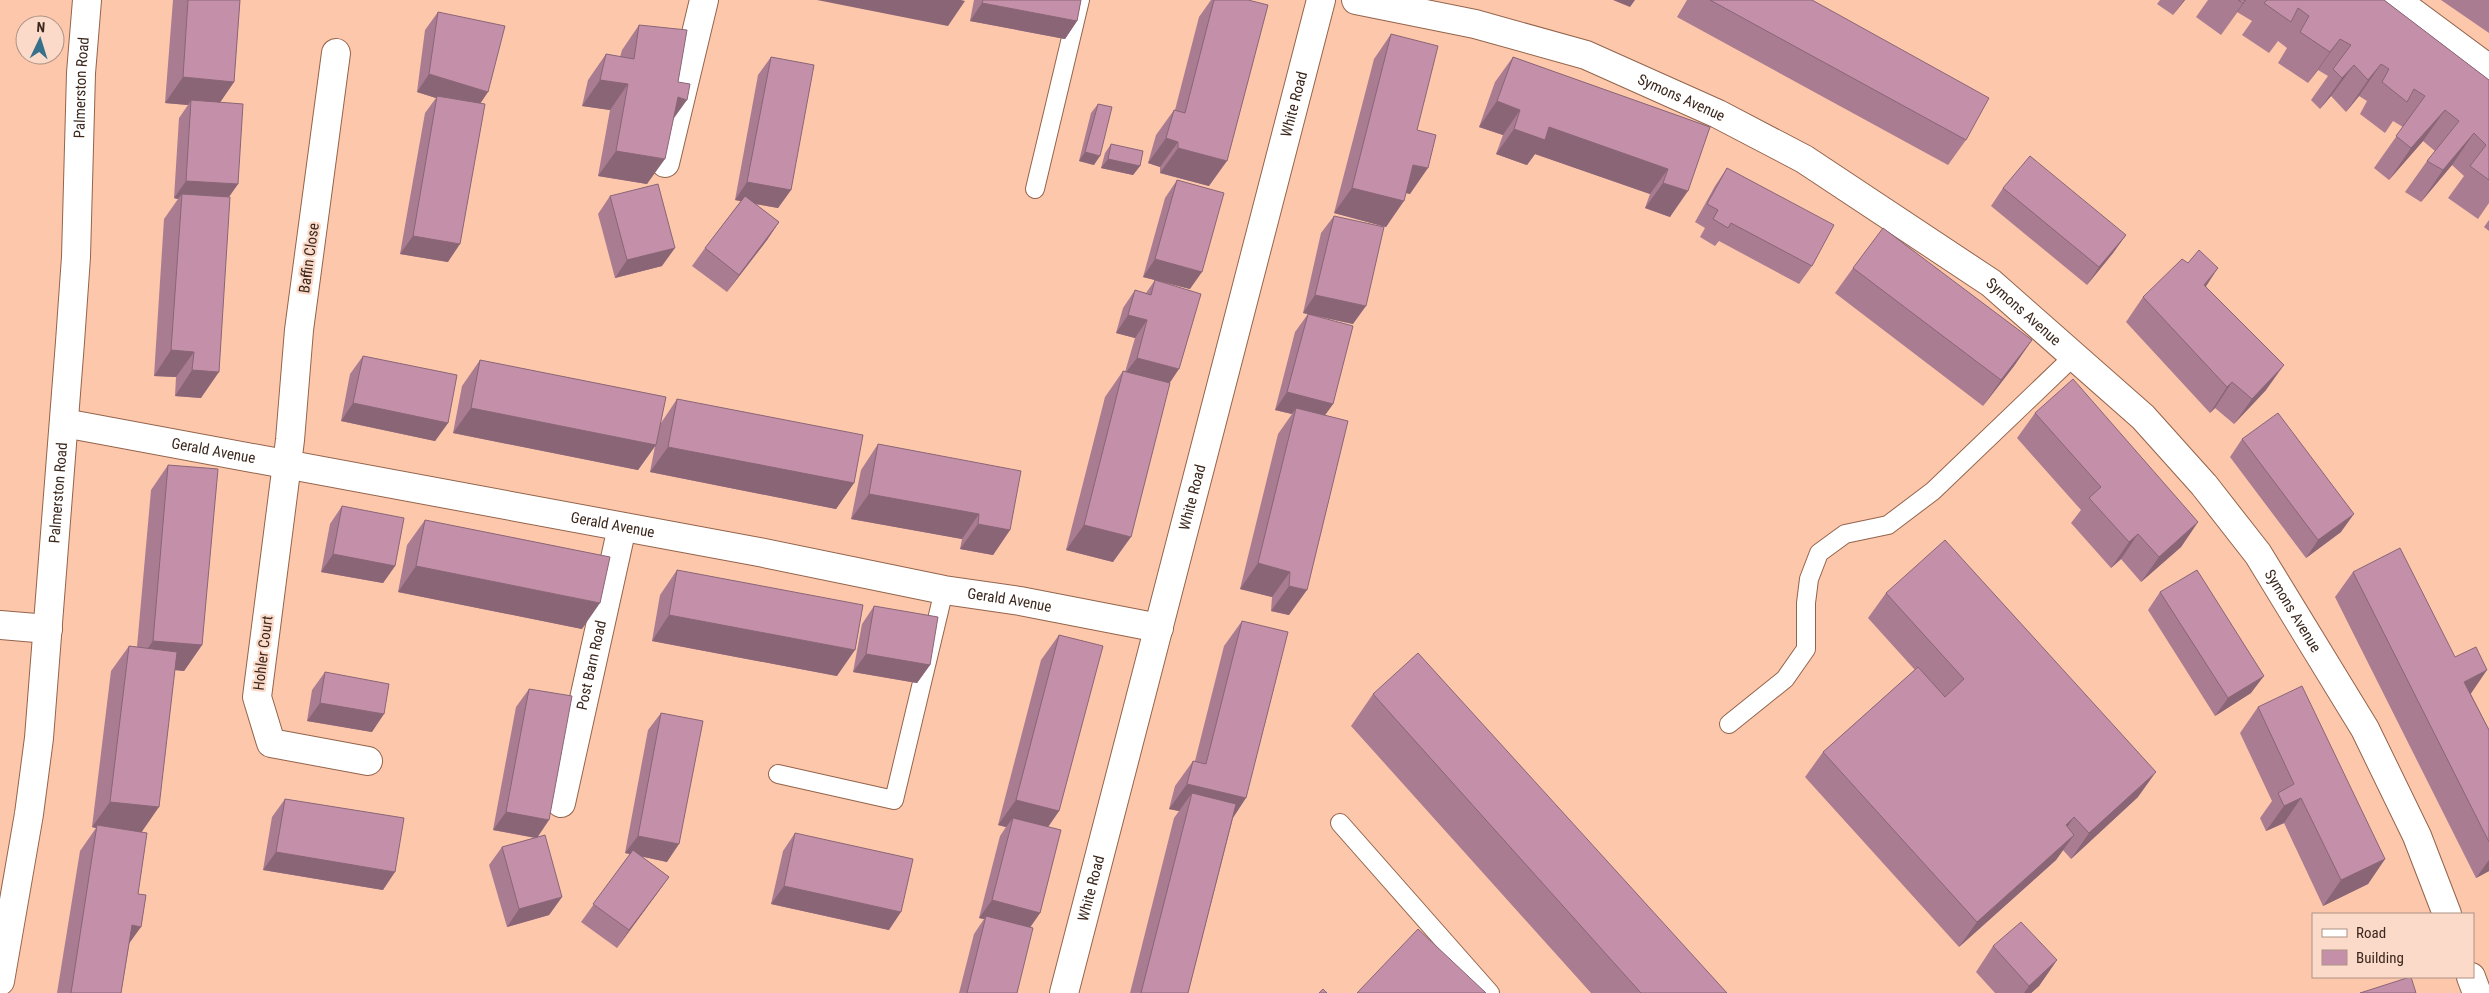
<svg xmlns="http://www.w3.org/2000/svg" width="2489" height="993" font-family="'Roboto Condensed',sans-serif">
<style>
.lines{fill:none;stroke-linecap:round;stroke-linejoin:round}
.lane-casing{stroke:#93644b;stroke-width:20}
.street-casing{stroke:#93644b;stroke-width:30}
.secondary-casing{stroke:#93644b;stroke-width:30}
.lane{stroke:#fff;stroke-width:18}
.street{stroke:#fff;stroke-width:28}
.secondary{stroke:#fff;stroke-width:28}
.wall{fill:#a97c91}
.shaded-wall{fill:#896576}
.building{fill:#c490a9;stroke:#896576}
.labels{text-anchor:middle;stroke-width:4.5;stroke-linejoin:round;paint-order:stroke}
.street-label{font-size:15px;fill:#3b271c;stroke:#fbdac9}
</style>
<rect width="100%" height="100%" fill="#fdc7ac"/>
<g class="lines">
<defs>
<path id="lane" d="M1035,189L1080,0
M1729,724L1785,679L1806,649V603L1809,579L1819,553L1845,534L1888,525L1933,491L2075,355
M778,774L894,800L944,590
M1340,823L1490,993"/>
<g id="street">
<path id="s1" d="M1356,0L1475,24L1586,55L1718,114L1804,159L1991,283L2143,417L2204,485L2258,554L2365,729L2417,836L2447,914"/>
<path d="M2396,0L2489,69"/>
<path d="M336,53L299,330L290,440L257,697L271,743L368,761"/>
<path d="M665,163L704,0"/>
<path id="s2" d="M64,423L759,552L944,590L1020,601L1159,628"/>
<path d="M0,625L48,629"/>
<path id="s3" d="M561,803L622,527"/>
<path d="M2471,977L2477,993"/>
<path id="s4" d="M1064,993L1321,0"/>
</g>
<g id="secondary">
<path id="s5" d="M0,981L29,814L39,738L70,342L76,257L81,73L87,0"/>
</g>
</defs>
<use href="#lane" class="lane-casing"/>
<use href="#street" class="street-casing"/>
<use href="#secondary" class="secondary-casing"/>
<use href="#lane" class="lane"/>
<use href="#street" class="street"/>
<use href="#secondary" class="secondary"/>
</g>
<path class="wall" d="M173,0H240L234,82L220,102L238,184L229,197L201,398L175,396L176,377L154,376L164,219L178,199L174,198L179,118L188,105L165,103Z
M974,0H1081L1077,21L1065,39L970,21Z
M1211,0H1248L1209,186L1160,173V167L1148,163L1156,135L1174,110H1175L1199,17Z
M1687,0H1812L1966,140L1948,165L1677,17Z
M2160,0H2185L2173,15L2157,4Z
M2208,0H2384L2489,80V203L2478,219L2448,198L2464,176L2452,165L2421,202L2405,192L2427,161L2435,151L2423,141L2389,180L2374,168L2403,127L2393,121L2385,133L2360,114L2367,101L2359,96L2346,112L2331,96L2320,109L2311,100L2328,76L2318,70L2308,83L2278,63L2287,48L2278,41L2269,53L2242,35L2252,21L2237,12L2221,35L2196,17Z
M2441,0H2489V33Z
M438,12L480,103L448,262L400,254L425,113L436,98L417,92L425,30Z
M639,25L678,82L673,120L647,184L598,176L610,110L582,106L588,80L606,54L620,57L622,50Z
M1391,34L1417,130L1410,194L1406,193L1386,227L1334,213L1374,59Z
M771,57L791,190L778,208L755,204L779,222L767,240L727,292L692,266L705,248L741,201L735,200L758,75Z
M1513,57L1710,127L1670,217L1645,208L1650,194L1535,154L1527,165L1496,154L1503,135L1479,127L1495,82Z
M1098,104L1094,165L1079,161L1091,113Z
M1111,144L1140,166L1133,175L1101,168L1105,153Z
M1727,168L1812,266L1799,284L1719,241L1715,246L1700,237L1705,228L1695,222L1715,186Z
M1177,180L1190,289L1143,277L1165,198Z
M2003,188L2126,235L2113,253L2087,285L1991,206Z
M610,196L662,266L615,278L598,214Z
M1334,216L1353,324L1303,313L1321,233Z
M2489,220V231L2484,227Z
M1853,268L2032,340L2014,366L1983,406L1835,293Z
M1155,280L1170,383L1113,562L1066,550L1105,397L1123,371L1125,372L1135,338L1116,333L1123,308L1135,290L1146,293Z
M2206,286L2266,390L2234,424L2215,408L2210,413L2126,322L2143,297Z
M1308,314L1333,404L1325,415L1289,615L1271,611L1272,597L1240,589L1278,434L1292,414L1275,410L1295,332Z
M363,356L448,423L435,441L341,421L350,374Z
M480,360L661,423L677,399L854,483L836,509L650,472L655,446L638,470L453,433L462,386Z
M2035,413L2198,522L2181,547L2141,582L2121,559L2111,568L2071,523L2081,510L2017,438Z
M2242,439L2341,532L2306,558L2230,457Z
M878,444L1010,530L993,555L960,549L962,539L851,519L861,470Z
M168,465L202,645L184,671L175,670L142,832L129,945L121,993H57L80,851L96,828L92,827L111,671L129,646L137,647L151,490Z
M342,506L395,566L383,583L321,572L330,524Z
M425,520L582,629L398,592L407,545Z
M677,570L837,676L652,641L660,595Z
M2353,572L2471,694L2489,730V871L2476,878L2335,597Z
M2160,592L2251,693L2215,716L2148,610Z
M1886,593L2138,797L2071,859L2063,850L2056,860L1959,947L1805,777L1823,752L1915,670L1868,618Z
M874,606L930,665L917,683L853,672L862,624Z
M1242,621L1233,818L1188,993H1130L1174,818L1179,811L1169,809L1175,786L1193,761H1195L1224,646Z
M1059,635V811L1048,827L1040,913L1030,928L1017,993H959L974,934L984,919L979,918L1000,836L1006,827L998,825L1041,660Z
M325,672L372,732L307,721L312,690Z
M529,689L538,837L562,897L549,915L507,927L489,865L502,847L535,838L493,830L516,707Z
M1373,694L1727,993H1591L1351,726Z
M2258,707L2385,859L2368,884L2323,906L2284,823L2266,831L2260,818L2272,801L2240,733Z
M661,713L667,862L641,856L669,877L617,948L581,922L630,854L625,853L648,730Z
M285,799L383,890L263,870L272,817Z
M795,833L889,930L771,904L783,851Z
M1993,946L2057,960L2039,986L2031,993H1995L1976,972Z"/>
<path class="shaded-wall" d="M817,0H961L965,1L948,26Z
M1613,0H1635L1630,7Z
M2184,0H2185L2173,15Z
M2245,0H2246L2221,35L2243,3Z
M982,3L1077,21L1065,39L970,21Z
M2340,39L2318,70L2308,83L2330,52Z
M2381,64L2359,96L2346,112L2368,80Z
M2354,65L2331,96L2320,109L2342,78Z
M429,74L488,92L476,110L437,96L436,98L417,92Z
M183,77L234,82L217,107L191,100L188,105L165,103Z
M600,80L628,84L610,110L582,106Z
M678,97L687,100L669,125Z
M1497,101L1520,110L1503,135L1479,127Z
M2445,110L2423,141L2389,180L2411,148Z
M1549,127L1668,169L1650,194L1535,154L1527,165L1496,154L1514,129Z
M2474,133L2452,165L2421,202L2443,170Z
M1166,138L1178,142L1160,167L1148,163Z
M1178,148L1227,161L1209,186L1160,173Z
M616,151L665,159L647,184L598,176Z
M1085,152L1100,156L1094,165L1079,161Z
M1108,159L1140,166L1133,175L1101,168Z
M1413,165L1428,168L1410,194L1395,190Z
M186,181L238,184L225,202L182,194L178,199L174,198Z
M747,182L791,190L778,208L735,200Z
M1663,183L1688,191L1670,217L1645,208Z
M1352,188L1404,201L1386,227L1334,213Z
M779,222L767,240L727,292L739,275Z
M2126,235L2113,253L2087,285L2099,267Z
M413,236L460,244L448,262L400,254Z
M675,248L662,266L615,278L627,260Z
M1155,259L1202,272L1190,289L1143,277Z
M2218,268L2201,294L2204,285Z
M1315,295L1366,306L1353,324L1303,313Z
M1128,315L1147,320L1135,338L1116,333Z
M2032,340L2014,366L1983,406L2001,380Z
M171,350L194,352L176,377L154,376Z
M1137,358L1179,369L1167,387L1124,375Z
M2284,365L2266,390L2234,424L2252,399Z
M192,370L219,372L201,398L175,396Z
M2232,382L2215,408L2210,413L2227,387Z
M1287,392L1333,404L1320,422L1296,408L1292,414L1275,410Z
M353,403L448,423L435,441L341,421Z
M471,408L656,445L638,470L453,433Z
M668,447L854,483L836,509L650,472Z
M869,494L979,514L962,539L851,519Z
M2354,514L2341,532L2306,558L2318,540Z
M2198,522L2181,547L2141,582L2159,557Z
M978,524L1010,530L993,555L960,549Z
M1084,525L1131,537L1113,562L1066,550Z
M2138,534L2121,559L2111,568L2129,542Z
M333,554L395,566L383,583L321,572Z
M1258,563L1290,572L1272,597L1240,589Z
M416,566L600,603L582,629L398,592Z
M1289,586L1307,590L1289,615L1271,611Z
M669,615L855,650L837,676L652,641Z
M153,641L202,645L184,671L135,666Z
M866,654L930,665L917,683L853,672Z
M2487,670L2470,695L2464,682Z
M2264,676L2251,693L2215,716L2228,698Z
M320,703L384,714L372,732L307,721Z
M2156,772L2138,797L2071,859L2089,833Z
M1187,784L1246,798L1229,824L1192,793L1179,811L1169,809Z
M2301,798L2284,823L2266,831L2284,806Z
M1016,800L1059,811L1041,837L1013,818L1006,827L998,825Z
M110,802L159,807L141,833L97,825L96,828L92,827Z
M506,812L549,820L537,838L493,830Z
M2074,817L2057,842L2066,825Z
M2074,835L2056,860L1959,947L1977,922Z
M638,836L679,844L667,862L625,853Z
M276,852L395,872L383,890L263,870Z
M2385,859L2368,884L2323,906L2341,880Z
M2489,860V871L2476,878Z
M669,877L656,895L617,948L629,930Z
M784,886L901,912L889,930L771,904Z
M562,897L549,915L507,927L519,909Z
M992,900L1040,913L1027,931L986,916L984,919L979,918Z
M132,925L141,927L123,952Z
M2057,960L2039,986L2031,993H2024L2029,986Z"/>
<path class="building" d="M188,0H240L234,82L183,77Z
M983,0H1081L1077,21L982,3Z
M1214,0H1248L1268,5L1227,161L1178,148V142L1166,138L1174,110L1185,113Z
M1710,0H1812L1989,98L1966,140Z
M2238,0H2245L2243,3Z
M2267,0H2384L2489,80V180L2470,166L2486,145L2474,133L2443,170L2427,161L2459,121L2445,110L2411,148L2396,136L2425,96L2414,89L2407,102L2382,82L2389,69L2381,64L2368,80L2354,65L2342,78L2333,69L2351,45L2340,39L2330,52L2300,32L2309,16L2298,8L2291,22L2264,3Z
M438,12L505,26L488,92L429,74Z
M639,25L687,30L678,82L690,84L687,100L678,97L665,159L616,151L628,84L600,80L606,54L634,59Z
M1391,34L1438,46L1417,130L1436,135L1428,168L1413,165L1404,201L1352,188Z
M771,57L814,65L791,190L747,182Z
M1513,57L1710,127L1688,191L1663,183L1668,169L1549,127L1545,140L1514,129L1520,110L1497,101Z
M437,96L485,104L460,244L413,236Z
M191,100L243,104L238,184L186,181Z
M1098,104L1112,107L1100,156L1085,152Z
M1111,144L1143,151L1140,166L1108,159Z
M2030,156L2126,235L2099,267L2003,188Z
M1727,168L1834,225L1812,266L1731,223L1728,228L1713,219L1718,210L1707,204Z
M1177,180L1224,193L1202,272L1155,259Z
M658,184L675,248L627,260L610,196Z
M182,194L230,197L219,372L192,370L194,352L171,350Z
M745,196L779,222L739,275L705,248Z
M1334,216L1384,227L1366,306L1315,295Z
M1883,228L2032,340L2001,380L1853,268Z
M2199,250L2218,268L2204,285L2284,365L2252,399L2232,382L2227,387L2143,297L2182,259L2188,263Z
M1155,280L1201,294L1179,369L1137,358L1147,320L1128,315L1135,290L1151,295Z
M1308,314L1353,326L1333,404L1287,392Z
M363,356L457,375L448,423L353,403Z
M480,360L666,397L656,445L471,408Z
M1123,371L1170,383L1131,537L1084,525Z
M2073,379L2198,522L2159,557L2138,534L2129,542L2089,498L2101,487L2035,413Z
M677,399L863,435L854,483L668,447Z
M1296,408L1348,421L1307,590L1289,586L1290,572L1258,563Z
M2278,413L2354,514L2318,540L2242,439Z
M878,444L1021,471L1010,530L978,524L979,514L869,494Z
M168,465L218,469L202,645L153,641Z
M342,506L404,518L395,566L333,554Z
M425,520L610,557L600,603L416,566Z
M1945,540L2156,772L2089,833L2074,817L2066,825L2074,835L1977,922L1823,752L1918,667L1945,697L1964,679L1886,593Z
M2400,548L2455,657L2476,647L2487,670L2464,682L2489,730V842L2353,572Z
M677,570L863,605L855,650L669,615Z
M2197,570L2264,676L2228,698L2160,592Z
M874,606L938,617L930,665L866,654Z
M1242,621L1288,632L1246,798L1187,784L1193,761L1206,764Z
M1059,635L1103,646L1059,811L1016,800Z
M129,646L177,652L159,807L110,802Z
M1418,653L1727,993H1641L1373,694Z
M325,672L389,684L384,714L320,703Z
M2302,686L2385,859L2341,880L2301,798L2284,806L2278,793L2294,784L2258,707Z
M529,689L572,696L549,820L506,812Z
M661,713L703,721L679,844L638,836Z
M1192,793L1236,804L1188,993H1141Z
M285,799L404,818L395,872L276,852Z
M1013,818L1061,830L1040,913L992,900Z
M97,825L147,833L138,894L146,895L141,927L132,925L121,993H71Z
M795,833L913,859L901,912L784,886Z
M545,835L562,897L519,909L502,847Z
M633,850L669,877L629,930L593,904Z
M986,916L1033,928L1017,993H967Z
M2021,922L2057,960L2029,986L1993,946Z
M1418,929L1486,993H1357Z
M2410,977H2411L2416,993H2360Z
M1323,989L1327,993H1319Z"/>
<g class="labels">
<g class="street-label">
<text dy="5" stroke="none"><textPath href="#s5" startOffset="898">Palmerston Road</textPath></text>
<text dy="5" stroke="none"><textPath href="#s1" startOffset="341">Symons Avenue</textPath></text>
<text dy="5" stroke="none"><textPath href="#s4" startOffset="918">White Road</textPath></text>
<text transform="translate(309 258) rotate(-82)" y="5">Baffin Close</text>
<text dy="5" stroke="none"><textPath href="#s1" startOffset="746">Symons Avenue</textPath></text>
<text dy="5" stroke="none"><textPath href="#s2" startOffset="152">Gerald Avenue</textPath></text>
<text dy="5" stroke="none"><textPath href="#s5" startOffset="492">Palmerston Road</textPath></text>
<text dy="5" stroke="none"><textPath href="#s4" startOffset="512">White Road</textPath></text>
<text dy="5" stroke="none"><textPath href="#s2" startOffset="558">Gerald Avenue</textPath></text>
<text dy="5" stroke="none"><textPath href="#s2" startOffset="962">Gerald Avenue</textPath></text>
<text dy="5" stroke="none"><textPath href="#s1" startOffset="1151">Symons Avenue</textPath></text>
<text transform="translate(263 653) rotate(-83)" y="5">Hohler Court</text>
<text dy="5" stroke="none"><textPath href="#s3" startOffset="141">Post Barn Road</textPath></text>
<text dy="5" stroke="none"><textPath href="#s4" startOffset="108">White Road</textPath></text>
</g>
</g>
<rect x="2312" y="913" width="162" height="65" fill="#fbdac9" stroke="#ae9284"/>
<rect x="2322" y="929" width="25" height="8" fill="#ffffff" stroke="#ae9284"/>
<text x="2356" y="938" font-size="15" fill="#3b271c">Road</text>
<rect x="2322" y="950" width="25" height="15" fill="#c490a9" stroke="#ae9284"/>
<text x="2356" y="963" font-size="15" fill="#3b271c">Building</text>
<g transform="translate(40 40) rotate(4)"><circle r="24" fill="#fbdac9" stroke="#ae9284"/>
<path d="M0-4L9 19L0 12L-9 19Z" fill="#37708a"/>
<text y="-8" font-size="14" font-weight="bold" text-anchor="middle" fill="#3b271c">N</text>
</g>
</svg>
